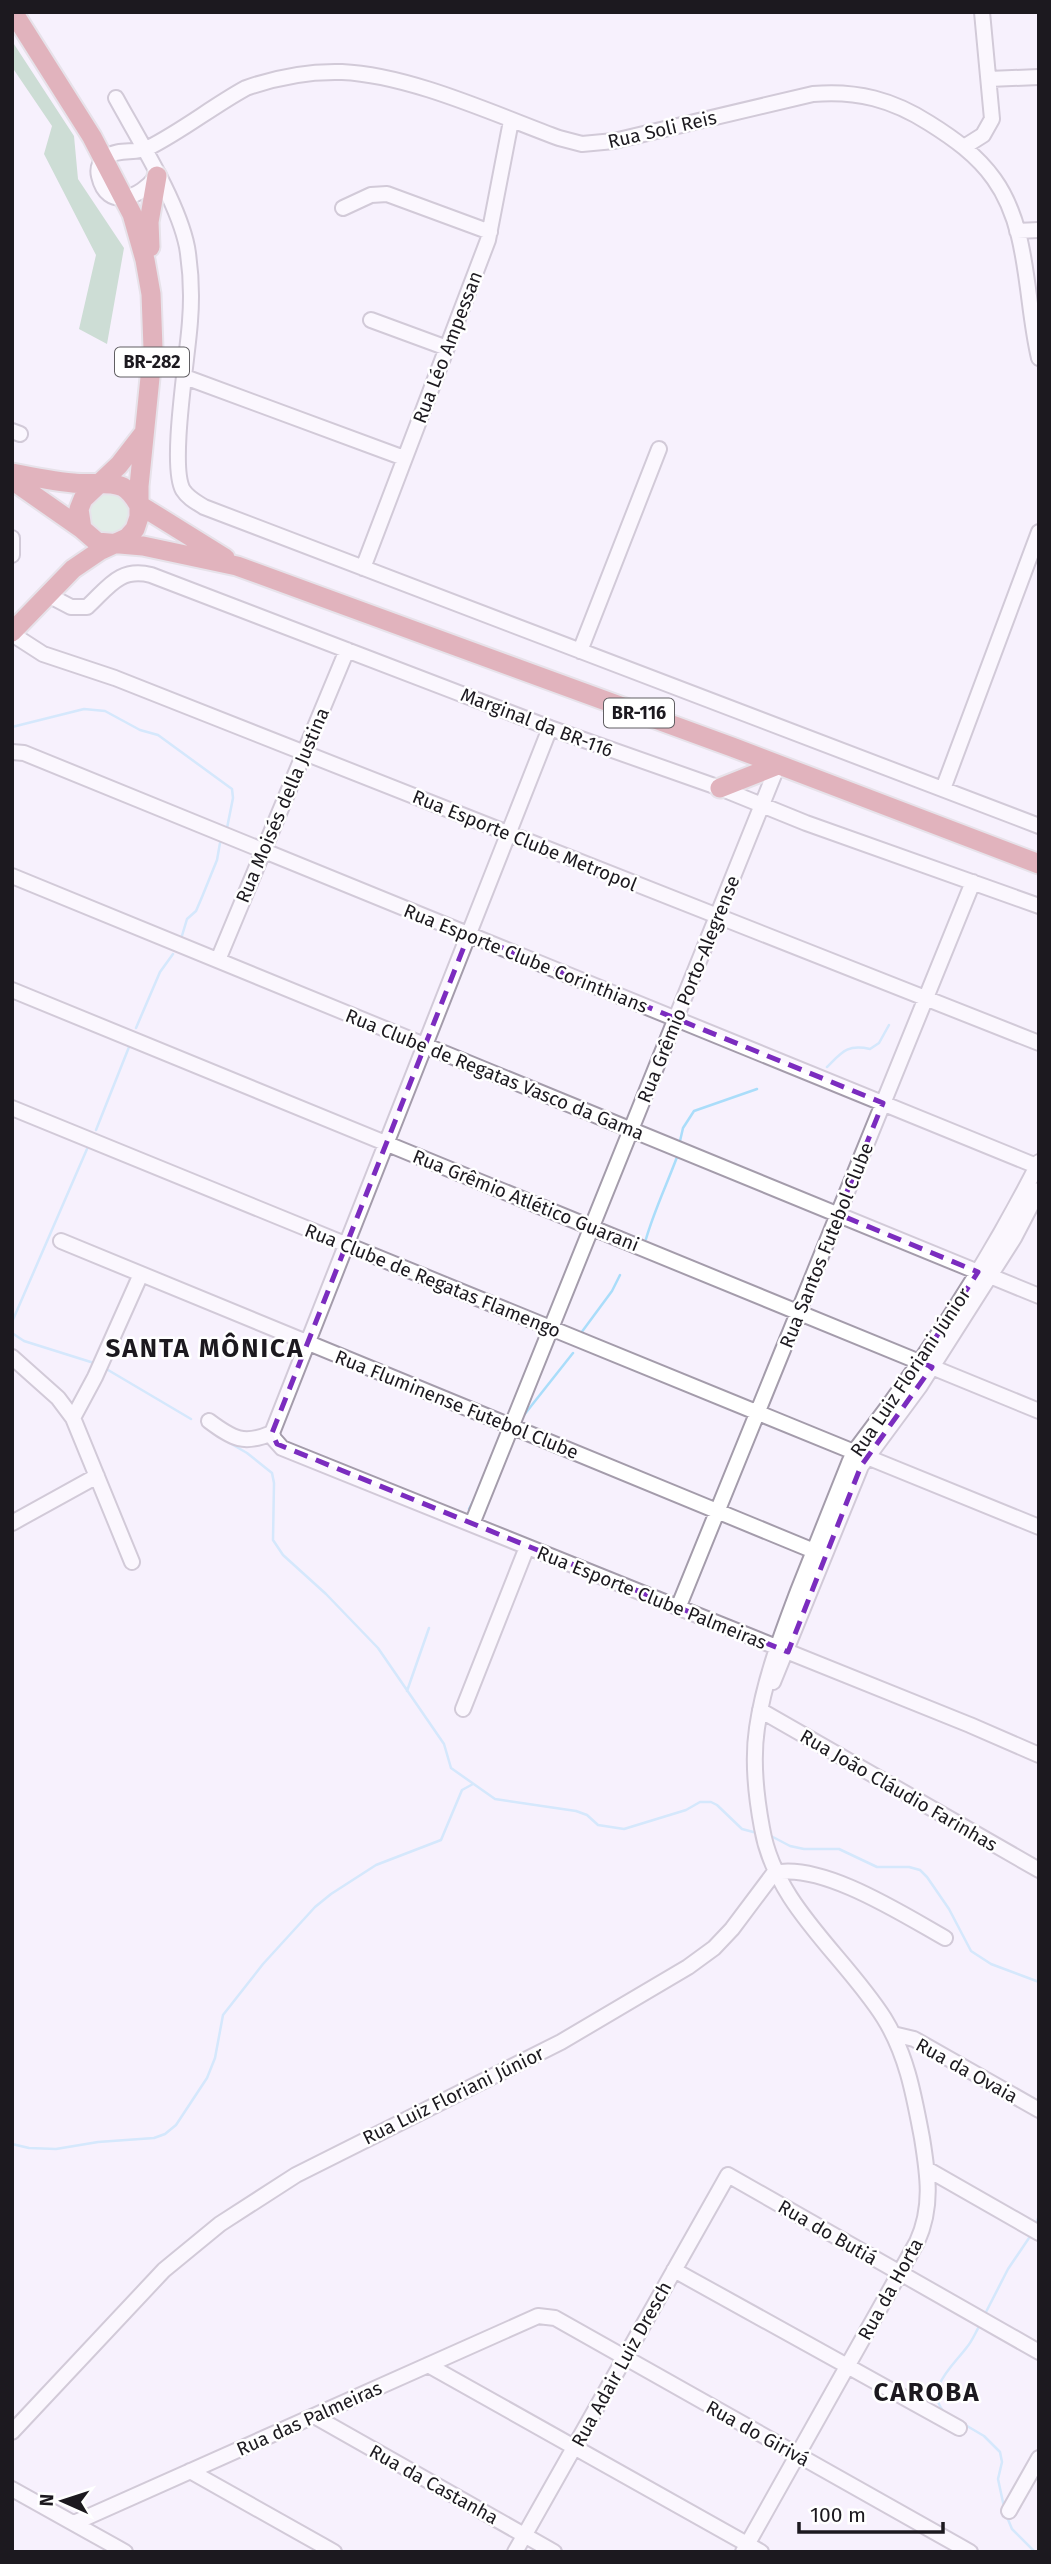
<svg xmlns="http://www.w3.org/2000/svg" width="1051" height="2564" font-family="'Fira Sans',sans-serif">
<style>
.green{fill:#c8e9cf}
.forest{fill:#99c5a4}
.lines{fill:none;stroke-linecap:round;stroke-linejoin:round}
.stream{stroke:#aaddfa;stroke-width:2.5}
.minor-casing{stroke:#a49cab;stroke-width:18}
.highway-casing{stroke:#d2d1d2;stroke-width:23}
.minor{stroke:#fff;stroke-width:14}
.highway{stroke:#c6696f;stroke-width:19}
.marked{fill:none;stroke:#7b2cbf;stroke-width:5;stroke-dasharray:14 9;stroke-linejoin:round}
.labels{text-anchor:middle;stroke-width:5;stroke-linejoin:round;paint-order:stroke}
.shield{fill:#fff;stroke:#605e62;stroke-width:2}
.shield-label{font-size:18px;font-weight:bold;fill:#1c191f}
.street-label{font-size:19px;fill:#1c191f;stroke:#fff}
.district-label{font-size:26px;font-weight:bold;letter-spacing:2px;fill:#1c191f;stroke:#fff}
</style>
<rect width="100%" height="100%" fill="#f7f1fd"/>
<path class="green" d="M118,492L131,509L128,525L116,535L94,532L85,512L96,493Z"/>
<path class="forest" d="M12,41L74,136L78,179L124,248L107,344L79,329L96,255L44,154L52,126L12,67Z"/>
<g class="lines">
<path class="stream" d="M12,727L84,709L105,711L140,730L158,735L232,789L233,798L227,828
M181,939L187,919L196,911L202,897L217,860L220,843
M136,1028L160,972L173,954
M827,1067C842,1052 847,1044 870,1049L879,1043L889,1025
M96,1130L129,1047
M680,1141L683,1128L694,1111L757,1089
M646,1239C654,1211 667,1184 677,1157
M12,1322L87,1149
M12,1333L24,1341L94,1363
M581,1333L612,1291L620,1275
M103,1367L191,1419
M524,1415L573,1353
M228,1442L247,1453L272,1473L274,1483L273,1540L283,1555L326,1594L378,1648L444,1744L451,1768L495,1799L576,1811L587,1815L598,1825L624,1829L686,1810L700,1802H711L717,1805L742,1829L757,1833
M469,1509L477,1494
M407,1691L429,1628
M771,1836L790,1846L804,1849H839L877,1867H909L920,1870L927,1877L949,1909L971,1951L991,1964L1039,1982
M12,2144L29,2148L56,2149L98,2142L154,2138L165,2134L176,2125L207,2078L215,2058L223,2015L263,1964L315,1907L331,1894L376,1865L441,1840L462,1790L473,1784
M1035,2226L1039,2216
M985,2314L1008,2269L1031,2235
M944,2412C924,2389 953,2366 967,2347C973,2340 976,2331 981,2323
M962,2423L984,2436L1000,2452L1002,2462L998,2479L1004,2507
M1007,2517L1012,2529L1035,2552"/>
<defs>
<path id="minor" d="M989,79L1039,77
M116,98C139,140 178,202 187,247C191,271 192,296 190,321C188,355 169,466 183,490C188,498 196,502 204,507L1039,826
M964,147L983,135L992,119L982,12
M156,177C141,197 107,212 99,176C97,168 100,162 106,157C119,148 135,154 148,148C182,131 213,106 246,88C277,77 309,71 342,72C410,75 494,114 559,138L582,144L614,141L813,94C857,90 893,100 929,123C953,138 977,155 994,179C1030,229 1025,300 1039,358
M343,208L371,195L387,194L490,232
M1017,231L1039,230
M371,320L447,348
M185,377L404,458
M12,431L20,434
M12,538V555
M363,568L488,240L511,121
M48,595L71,607H87C108,588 119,567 151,575L550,728L720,788L806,823L1039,906
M12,634L43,654L115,678L1039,1043
M580,651L659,449
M12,752L24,753L1039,1167
M943,789L1039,532
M12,876L978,1272
M218,960L347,650
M12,990L1039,1411
M12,1108L854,1452
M61,1241L814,1551
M990,1276L1039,1296
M12,1357L58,1398L73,1418L132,1562
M73,1418L95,1377L141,1274
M209,1421C233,1439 244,1445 272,1433
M272,1433L274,1439L282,1448L970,1725L1039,1755
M272,1433L550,728
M867,1457L1039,1527
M12,1523L97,1476
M472,1524L778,765
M678,1608L973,882
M773,1682L861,1466L920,1386L1014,1238L1039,1190
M463,1709L527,1547
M760,1710L1039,1870
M774,1873C822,1862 904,1915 945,1938
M893,2034L914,2039L1039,2110
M927,2169L1039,2233
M674,2270L959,2428
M428,2365L761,2552
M314,2416L554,2552
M12,2432L164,2270L220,2224L296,2175L561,2042L688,1967L714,1948L732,1929L774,1873
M190,2471L334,2552
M12,2489L125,2552
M1009,2511L1039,2458
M74,2523L538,2316L555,2318L970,2552
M515,2552L728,2175L1039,2352
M743,2552L917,2242C933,2207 928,2175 922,2138C914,2096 907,2055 884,2018C844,1955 775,1905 762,1828C756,1796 752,1761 757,1728C764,1680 781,1636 798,1591C815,1548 832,1505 849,1463L854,1452C924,1361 987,1265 1039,1162"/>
<path id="highway" d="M150,247L149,222L157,176
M12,473C32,477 53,481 73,483C87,485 111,481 123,487C130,491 134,497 138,504L225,558
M12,480L82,529L97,542L143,546L237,566L732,747L1039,864
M82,529L79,509L83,499L119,465L143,434
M12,632L73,569L101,550L127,538L135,529L139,517V486L153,348L151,294L145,260L132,214L92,137L13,12
M720,788L778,765"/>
</defs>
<use href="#minor" class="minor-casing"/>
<use href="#highway" class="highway-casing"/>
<use href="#minor" class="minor"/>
<use href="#highway" class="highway"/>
</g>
<path d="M0 0H1051V2564H0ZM469,934L883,1103L838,1214L978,1272L920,1362L932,1367L861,1466L788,1652L277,1444L272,1433Z" fill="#f7f1fd" fill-opacity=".55" fill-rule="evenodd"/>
<path class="marked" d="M469,934L883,1103L838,1214L978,1272L920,1362L932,1367L861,1466L788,1652L277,1444L272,1433Z"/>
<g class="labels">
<g class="shield">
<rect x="115" y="347.5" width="74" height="29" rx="5"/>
<rect x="604" y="698.5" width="70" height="29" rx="5"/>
</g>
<g class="shield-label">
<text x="152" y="368">BR-282</text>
<text x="639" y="719">BR-116</text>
</g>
<g class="street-label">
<text transform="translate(662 129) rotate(-13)" y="7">Rua Soli Reis</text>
<text transform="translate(447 347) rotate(-69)" y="7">Rua Léo Ampessan</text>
<text transform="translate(537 722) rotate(21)" y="7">Marginal da BR-116</text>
<text transform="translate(282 805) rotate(-67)" y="7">Rua Moisés della Justina</text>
<text transform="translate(525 840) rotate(22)" y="7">Rua Esporte Clube Metropol</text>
<text transform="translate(526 958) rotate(22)" y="7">Rua Esporte Clube Corinthians</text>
<text transform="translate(688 989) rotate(-68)" y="7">Rua Grêmio Porto-Alegrense</text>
<text transform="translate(495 1074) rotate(22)" y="7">Rua Clube de Regatas Vasco da Gama</text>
<text transform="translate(526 1200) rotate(22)" y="7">Rua Grêmio Atlético Guarani</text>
<text transform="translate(826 1245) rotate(-68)" y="7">Rua Santos Futebol Clube</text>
<text transform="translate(433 1280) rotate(22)" y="7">Rua Clube de Regatas Flamengo</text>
<text transform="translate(910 1372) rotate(-56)" y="7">Rua Luiz Floriani Júnior</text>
<text transform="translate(457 1404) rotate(22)" y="7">Rua Fluminense Futebol Clube</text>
<text transform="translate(652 1597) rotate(22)" y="7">Rua Esporte Clube Palmeiras</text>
<text transform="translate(899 1790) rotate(30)" y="7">Rua João Cláudio Farinhas</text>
<text transform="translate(967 2070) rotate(29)" y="7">Rua da Ovaia</text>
<text transform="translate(453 2095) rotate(-26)" y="7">Rua Luiz Floriani Júnior</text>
<text transform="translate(828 2232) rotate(30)" y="7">Rua do Butiá</text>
<text transform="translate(890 2289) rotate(-61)" y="7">Rua da Horta</text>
<text transform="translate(621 2364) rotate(-61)" y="7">Rua Adair Luiz Dresch</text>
<text transform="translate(309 2418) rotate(-24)" y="7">Rua das Palmeiras</text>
<text transform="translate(758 2433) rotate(29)" y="7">Rua do Girivá</text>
<text transform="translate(434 2484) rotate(29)" y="7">Rua da Castanha</text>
</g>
<g class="district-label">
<text x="205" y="1357">SANTA MÔNICA</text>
<text x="927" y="2401">CAROBA</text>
</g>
</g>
<rect width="1051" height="2564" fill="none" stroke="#1c191f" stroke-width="28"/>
<g transform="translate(63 2501) rotate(273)" stroke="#ffffff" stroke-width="5" paint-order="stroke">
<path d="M0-5L12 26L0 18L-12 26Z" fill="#1c191f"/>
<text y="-10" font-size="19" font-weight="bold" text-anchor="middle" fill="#1c191f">N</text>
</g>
<path d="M799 2522v10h144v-10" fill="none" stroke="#1c191f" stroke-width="3.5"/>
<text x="810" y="2522" font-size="21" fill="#1c191f" stroke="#ffffff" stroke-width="5" paint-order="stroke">100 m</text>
</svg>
